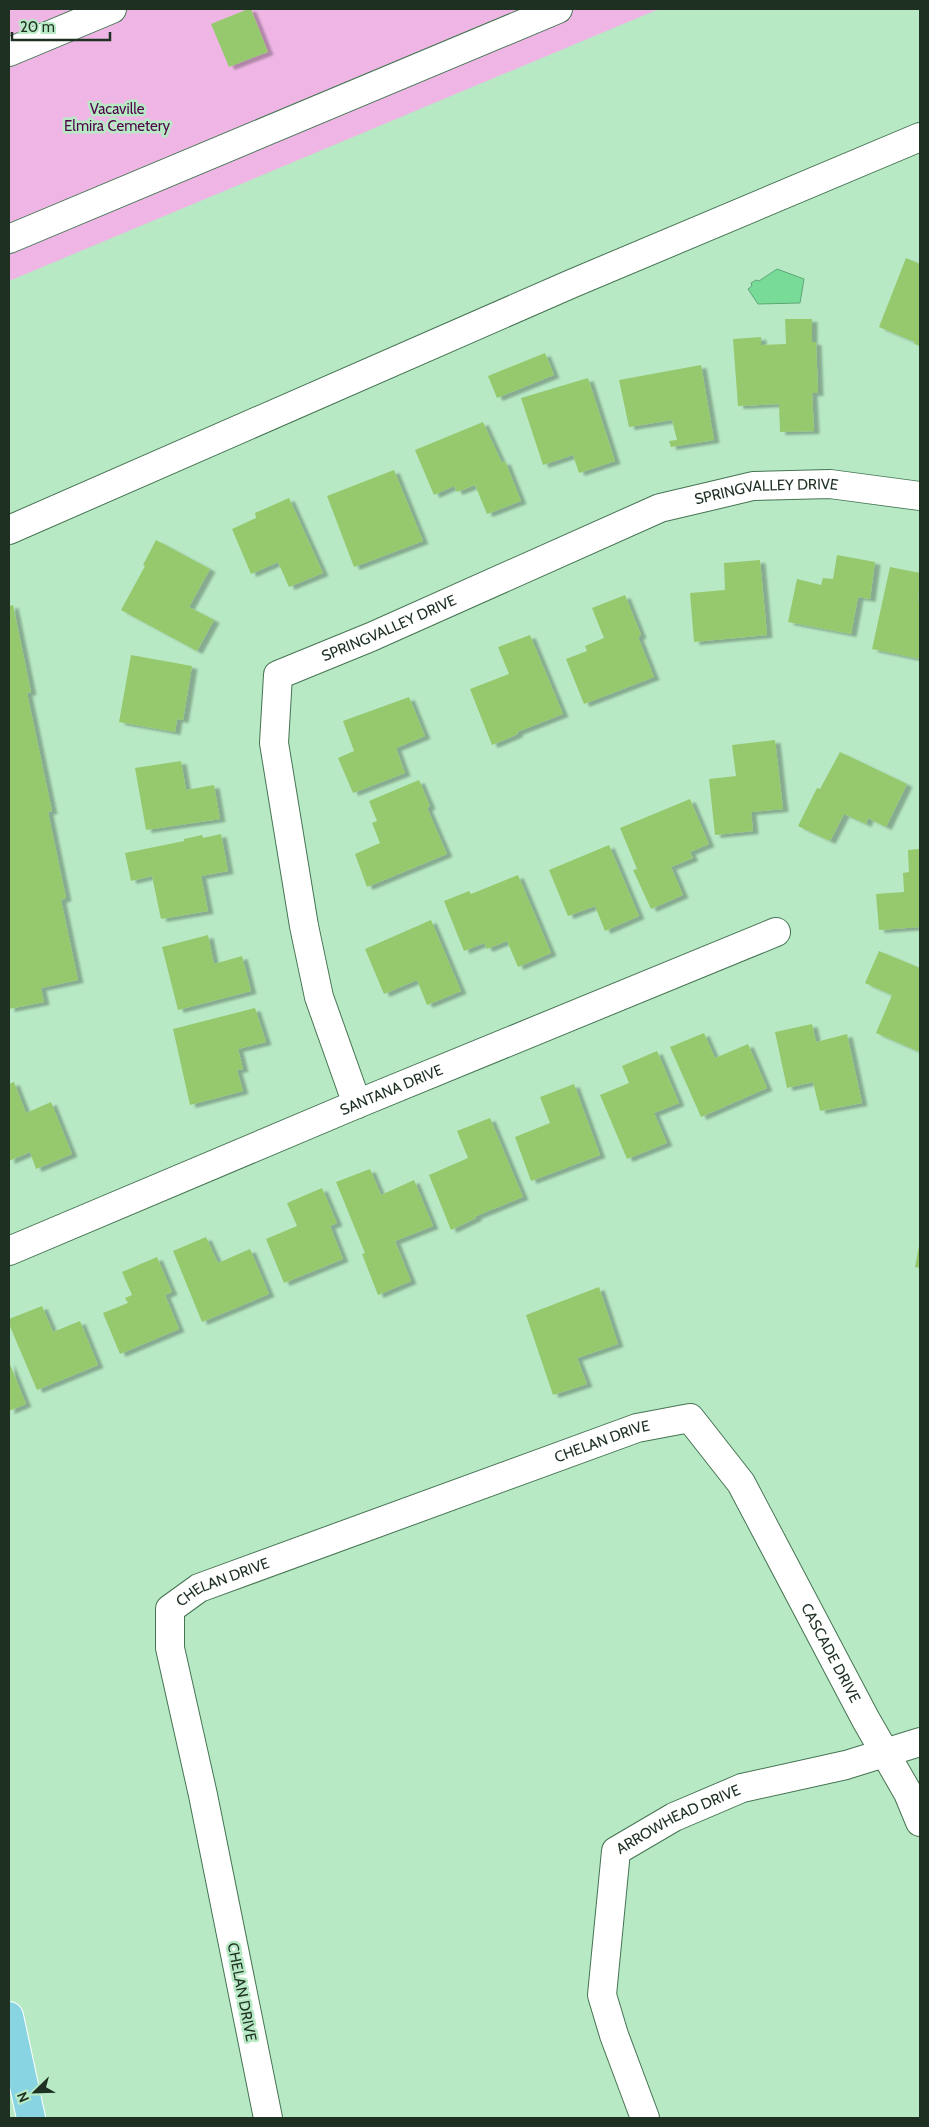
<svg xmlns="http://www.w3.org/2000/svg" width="929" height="2127" font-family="Cabin,sans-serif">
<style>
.green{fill:#efb6e5}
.water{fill:#79db98;stroke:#5da875}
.building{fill:#96c96d;filter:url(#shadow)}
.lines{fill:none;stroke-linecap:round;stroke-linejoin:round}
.minor-casing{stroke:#467453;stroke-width:30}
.major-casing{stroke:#fff;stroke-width:30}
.minor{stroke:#fff;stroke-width:28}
.major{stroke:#89d4e3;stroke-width:28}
.labels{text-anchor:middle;stroke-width:5;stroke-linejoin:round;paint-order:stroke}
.park-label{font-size:15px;fill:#51044a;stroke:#b7e9c4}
.street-label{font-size:15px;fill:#1d3022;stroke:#b7e9c4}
</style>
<defs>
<filter id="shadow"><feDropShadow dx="5.5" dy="3" stdDeviation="1" flood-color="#0004"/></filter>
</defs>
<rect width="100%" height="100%" fill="#b7e9c4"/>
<path class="green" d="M9,9H659L9,281Z"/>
<path class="water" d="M777,269L804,279L800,303L758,304L748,289L752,286L751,283L756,280L759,281Z"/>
<path class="building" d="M248,9H251L268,52L229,67L211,24Z
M906,258L920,264V346L914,344L915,342L879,327Z
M785,319H812V342H816L818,393H812L814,431L780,432L779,404L738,406L733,339L761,337V345L786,344Z
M545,353L554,375L497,398L488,376Z
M701,365L714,440L671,447L669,441L677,440L672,420L629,427L619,380Z
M588,378L615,461L579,473L573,455L543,465L521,398Z
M483,422L502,463L505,461L521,501L487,514L475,485L457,492L454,486L434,495L415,450Z
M394,470L423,541L354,567L327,496Z
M289,498L323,573L289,587L278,562L251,574L232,529L256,518L255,513Z
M156,540L210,569L189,607L214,620L197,651L121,610L145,566L143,565Z
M837,555L875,562L870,599L858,597L851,634L788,622L797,579L821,585L823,578L833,579Z
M760,560L767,635L694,642L690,593L725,590L724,563Z
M890,567L920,573L918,602H920V659L872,649Z
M625,595L641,635L638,637L654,677L584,704L566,659L587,651L585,646L604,638L592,608Z
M13,605L31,692L27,693L52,811L48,812L66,898L61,900L78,980L41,988L44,1002L9,1009V606Z
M530,635L563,714L517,732L518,734L492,745L470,689L509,674L498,647Z
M131,655L192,666L183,720L177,719L175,732L119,722Z
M409,697L425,736L396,748L405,773L353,793L338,758L354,751L343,721Z
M775,740L783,809L751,812L753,831L715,835L709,779L736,776L732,745Z
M840,752L907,784L886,827L868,818L866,824L844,814L830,841L798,826L817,788L820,789Z
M181,761L186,790L214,785L220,819L146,830L135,768Z
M419,780L430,806L427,808L447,854L367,887L355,854L380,843L372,823L377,821L369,801Z
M690,799L709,844L690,852L693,858L671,867L683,895L651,909L633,870L637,869L620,828Z
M221,834L228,871L201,876L208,911L161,919L152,876L131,881L125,853L184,841V839L202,835L203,838Z
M609,845L639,916L605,931L595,906L568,916L549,870Z
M920,849V927L879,930L876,894L904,892L903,873L909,872L908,850Z
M518,875L551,953L518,967L507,941L487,949L484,943L464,951L444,901L469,891L471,894Z
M431,920L461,991L427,1005L417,980L384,994L365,949Z
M208,935L214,964L242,956L251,991L178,1010L162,947Z
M879,951L920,968V1052L876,1033L892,995L865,983Z
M255,1008L266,1042L238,1049L243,1069L237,1070L243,1091L190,1105L173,1029Z
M812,1024L816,1042L847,1034L862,1103L820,1111L813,1082L787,1088L775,1032Z
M704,1033L715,1058L748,1044L767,1088L701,1117L670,1047Z
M657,1051L679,1103L654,1113L667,1143L627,1159L600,1095L629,1083L622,1066Z
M14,1082L26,1113L51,1102L72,1154L36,1169L30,1152L9,1161V1084Z
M574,1084L600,1155L531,1181L515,1137L550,1123L540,1097Z
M490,1118L523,1197L476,1216V1218L451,1230L429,1175L468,1158L457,1131Z
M370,1169L381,1195L414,1180L433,1226L395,1241L411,1281L378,1295L362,1254L365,1253L336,1182Z
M322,1188L337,1223L330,1226L343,1259L284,1283L266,1239L297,1226L287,1203Z
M206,1237L218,1263L250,1249L269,1294L202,1322L173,1251Z
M919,1246H920V1268L915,1267Z
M157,1257L172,1292L165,1295L179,1329L120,1354L103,1313L128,1303L125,1298L132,1295L122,1272Z
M599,1287L618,1344L577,1358L587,1384L553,1395L526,1315Z
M42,1306L53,1332L80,1321L98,1365L37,1390L9,1324V1319Z
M9,1362L26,1404L9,1411Z"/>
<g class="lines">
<defs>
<g id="minor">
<path d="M9,52L112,9"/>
<path d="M9,239L558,9"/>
<path d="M9,530L571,284L920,137"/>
<path id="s1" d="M357,1104L319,997L304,926L274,743L278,675L371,637L660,508L753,486L830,484L920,496"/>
<path id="s2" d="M9,1251L357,1104L776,932"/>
<path id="s3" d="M268,2118L203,1795L170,1648V1609L199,1588L637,1428L690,1418L741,1483L866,1720L908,1793L920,1822"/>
<path id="s4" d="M645,2118L614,2035L602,1995L616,1851L674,1817L742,1788L846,1765L920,1742"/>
</g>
<path id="major" d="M9,2016L31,2118"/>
</defs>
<use href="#minor" class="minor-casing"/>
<use href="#major" class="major-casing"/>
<use href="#minor" class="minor"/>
<use href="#major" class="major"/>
</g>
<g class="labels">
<g class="park-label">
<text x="117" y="114">Vacaville<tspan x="117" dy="17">Elmira Cemetery</tspan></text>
</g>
<g class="street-label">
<text dy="5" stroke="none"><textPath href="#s1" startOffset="965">SPRINGVALLEY DRIVE</textPath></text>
<text dy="5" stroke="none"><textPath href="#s1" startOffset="560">SPRINGVALLEY DRIVE</textPath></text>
<text dy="5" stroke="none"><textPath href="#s2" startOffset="415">SANTANA DRIVE</textPath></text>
<text dy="5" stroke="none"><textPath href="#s3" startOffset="984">CHELAN DRIVE</textPath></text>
<text dy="5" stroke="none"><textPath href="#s3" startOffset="579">CHELAN DRIVE</textPath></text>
<text dy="5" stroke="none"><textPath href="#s3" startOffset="1350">CASCADE DRIVE</textPath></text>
<text dy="5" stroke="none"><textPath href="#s4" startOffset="345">ARROWHEAD DRIVE</textPath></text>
<text transform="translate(242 1992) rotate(79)" y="5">CHELAN DRIVE</text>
</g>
</g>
<rect width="929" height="2127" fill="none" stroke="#1d3022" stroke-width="20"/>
<g transform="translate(35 2092) rotate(247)" stroke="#b7e9c4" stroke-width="4" paint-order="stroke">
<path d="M0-4L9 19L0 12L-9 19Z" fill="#1d3022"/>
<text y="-8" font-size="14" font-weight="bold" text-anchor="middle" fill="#1d3022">N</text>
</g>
<path d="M12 32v8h98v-8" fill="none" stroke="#1d3022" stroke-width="2.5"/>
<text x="20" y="32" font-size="15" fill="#1d3022" stroke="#b7e9c4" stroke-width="4" paint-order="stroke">20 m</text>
</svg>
